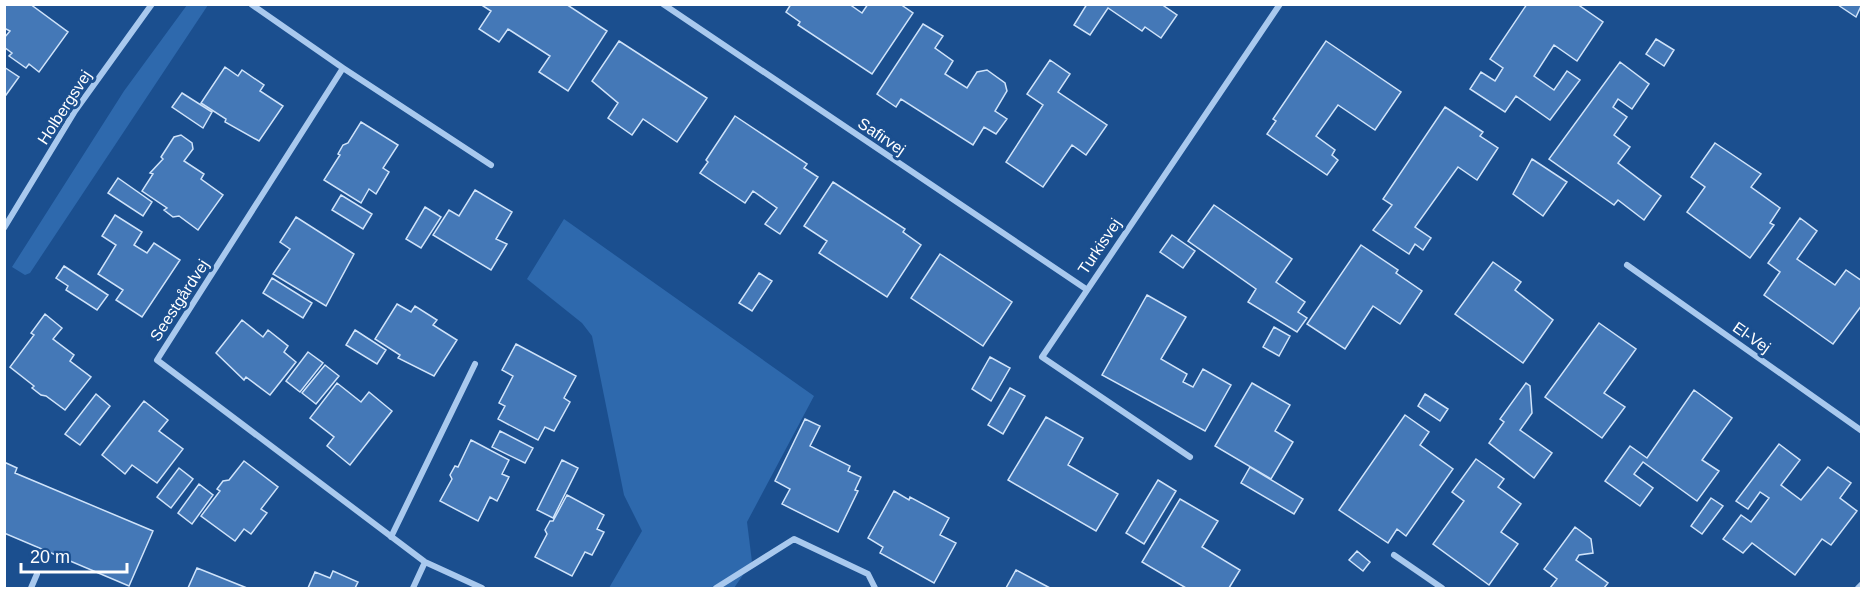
<svg xmlns="http://www.w3.org/2000/svg" width="1866" height="593" font-family="Arial,sans-serif">
<style>
.green{fill:#2e69ad}
.building{fill:#4478b7;stroke:#cfe3fa;stroke-width:1.5}
.lines{fill:none;stroke-linecap:round;stroke-linejoin:round}
.street{stroke:#a9c9ee;stroke-width:6}
.labels{text-anchor:middle;stroke-width:6;stroke-linejoin:round;paint-order:stroke}
.street-label{font-size:16px;fill:#fff;stroke:#1b4f8f}
</style>
<rect width="100%" height="100%" fill="#1b4f8f"/>
<path class="green" d="M187,5H208L30,273L25,275L12,267L124,91Z
M564,219L814,396L747,522L752,562L734,588H609L642,531L624,495L592,336L582,323L527,279Z"/>
<path class="building" d="M4,4H30L68,32L39,72L29,64L26,68L9,56L12,53L4,47V38L10,31L4,28Z
M480,4H566L607,31L568,91L539,72L550,56L508,29L499,42L479,29L491,11Z
M791,4H849L862,13L868,4H900L913,13L872,74L798,25L800,22L786,12Z
M1087,4H1161L1177,15L1161,38L1145,27L1142,31L1108,8L1090,35L1074,25Z
M1527,4H1577L1603,22L1577,61L1554,45L1534,76L1554,90L1567,71L1580,80L1550,120L1516,96L1505,112L1470,89L1481,72L1495,81L1503,68L1490,59Z
M1862,4L1856,17L1838,5L1839,4Z
M923,24L943,36L935,48L953,61L945,74L967,88L977,72L987,70L1005,83L1007,91L995,111L1007,119L996,134L984,127L973,145L901,99L896,107L877,94Z
M1656,39L1674,50L1664,66L1646,54Z
M619,41L707,98L677,142L643,119L632,135L608,118L618,103L592,81Z
M1326,41L1401,92L1375,130L1338,105L1316,136L1335,150L1332,155L1338,160L1327,175L1267,134L1276,121L1273,119Z
M1050,60L1070,74L1058,92L1107,125L1086,155L1072,145L1043,187L1006,162L1043,105L1027,94Z
M1620,62L1649,84L1632,109L1618,99L1613,107L1627,117L1614,135L1630,147L1618,163L1661,196L1644,220L1618,200L1614,205L1549,159Z
M4,67L19,77L6,95L4,94Z
M225,67L238,76L242,70L264,85L260,91L283,106L259,141L225,122L226,119L201,103Z
M182,93L212,112L203,128L172,107Z
M1445,107L1483,132L1480,136L1498,148L1477,180L1458,167L1415,227L1431,238L1423,250L1415,244L1409,254L1373,230L1392,205L1383,199Z
M735,116L807,164L804,168L818,177L780,234L765,224L777,208L753,191L745,203L700,173L708,162L706,160Z
M361,122L398,145L383,168L389,172L376,194L369,189L361,203L324,180L340,155L338,154L343,145L348,143Z
M181,135L192,143L193,149L184,161L204,174L201,179L223,195L198,230L179,216L173,217L164,210L167,208L142,191L153,174L150,173L163,159L161,157L174,137Z
M1715,143L1761,174L1751,187L1780,208L1770,223L1774,225L1750,258L1687,212L1705,187L1691,177Z
M1532,159L1567,182L1543,216L1513,194Z
M118,178L152,202L143,216L108,193Z
M833,182L905,229L903,232L921,245L887,297L819,253L827,241L804,226Z
M475,190L512,212L496,239L507,244L491,270L433,235L449,210L459,216Z
M341,195L372,214L363,229L332,210Z
M1214,205L1292,259L1276,282L1305,302L1298,312L1307,318L1297,332L1248,302L1256,289L1188,241Z
M425,207L441,217L421,248L406,239Z
M115,215L142,232L134,245L147,253L154,243L180,260L142,317L116,300L123,290L98,274L116,245L102,236Z
M296,217L354,254L326,306L273,274L290,249L280,242Z
M1800,218L1817,231L1797,259L1835,285L1846,270L1862,281V305L1833,344L1764,295L1780,272L1768,263Z
M1172,235L1195,251L1183,268L1160,252Z
M1361,245L1398,270L1396,273L1422,291L1400,324L1373,306L1345,349L1307,324Z
M940,254L1012,302L983,346L911,298Z
M1493,262L1521,282L1515,290L1553,320L1523,363L1455,314Z
M64,266L108,295L97,310L66,290L68,286L56,278Z
M759,273L772,281L752,311L739,303Z
M272,278L312,303L303,318L263,293Z
M1147,295L1186,317L1161,359L1187,374L1183,382L1193,387L1203,369L1231,385L1205,431L1102,375Z
M397,304L411,312L415,306L437,320L433,325L457,340L434,376L398,358L400,355L375,339Z
M45,314L62,328L53,339L74,355L70,361L91,377L65,410L46,396L41,395L32,388L34,386L10,367L34,335L31,333Z
M242,320L263,337L268,330L288,346L284,352L296,362L270,395L246,377L244,380L216,353Z
M1599,323L1636,349L1604,393L1625,407L1602,438L1545,397Z
M1274,327L1290,336L1279,356L1263,347Z
M355,330L386,350L377,364L346,345Z
M516,344L576,376L564,398L570,402L554,431L545,427L538,440L498,419L505,406L499,403L513,376L502,370Z
M308,352L323,363L300,392L286,381Z
M990,357L1010,368L991,401L972,389Z
M325,365L339,376L316,404L302,393Z
M337,383L361,402L369,392L392,411L350,465L327,446L334,437L310,418Z
M1252,383L1290,405L1275,431L1293,442L1271,479L1215,446Z
M1526,383L1530,386L1532,413L1520,430L1552,453L1534,478L1489,443L1504,422L1500,419Z
M1010,388L1025,396L1003,434L988,425Z
M1694,390L1732,418L1702,460L1719,471L1697,501L1643,462L1634,474L1653,488L1640,506L1605,481L1630,446L1647,458Z
M96,394L110,406L80,445L65,434Z
M1425,394L1448,409L1440,421L1418,406Z
M144,401L168,420L159,431L183,449L157,483L132,465L125,474L102,455Z
M1405,415L1429,432L1420,445L1453,469L1406,536L1397,529L1388,543L1339,510Z
M1046,417L1083,438L1068,465L1118,494L1096,531L1008,480Z
M805,419L820,426L810,446L850,466L848,471L861,477L855,490L858,491L838,532L782,504L790,489L775,481Z
M500,431L533,448L525,463L492,447Z
M471,440L509,460L502,474L509,477L497,501L490,497L478,521L440,501L452,479L450,475L455,466L458,467Z
M1779,444L1800,460L1781,485L1801,500L1828,467L1851,483L1840,498L1857,511L1831,545L1822,539L1795,575L1752,543L1743,553L1723,539L1741,515L1751,522L1769,498L1760,492L1748,509L1736,501Z
M1476,459L1504,479L1498,487L1521,504L1501,532L1518,544L1489,585L1433,544L1464,501L1452,492Z
M562,460L578,468L553,518L537,510Z
M244,461L278,487L261,509L267,513L251,534L244,529L235,541L201,516L220,491L217,489L223,481L229,480Z
M4,462L17,468L15,473L153,531L129,586L4,533Z
M1250,467L1303,499L1294,514L1241,483Z
M179,468L193,479L171,508L157,497Z
M1158,480L1176,491L1144,544L1126,533Z
M199,484L213,495L192,524L178,513Z
M894,491L909,500L910,497L949,518L940,535L956,543L934,583L880,553L883,547L868,538Z
M567,495L604,515L597,529L604,532L592,555L585,552L572,576L535,557L547,534L545,530L550,521H553Z
M1711,498L1723,506L1702,534L1691,526Z
M1180,499L1218,521L1202,547L1240,570L1229,588H1186L1142,562Z
M1575,527L1591,539L1593,553L1579,555L1576,560L1608,583L1604,588H1550L1557,579L1544,569Z
M1357,551L1370,562L1363,571L1349,560Z
M197,568L247,588H188Z
M1016,570L1050,588H1006Z
M333,571L358,582L355,588H308L315,572L330,578Z"/>
<g class="lines">
<path class="street" d="M251,4L343,68L157,360L425,562L482,588
M663,4L1086,289
M343,68L491,165
M4,228L75,111L152,4
M1627,265L1862,431
M1190,457L1042,357L1280,4
M391,537L475,364
M1394,555L1442,588
M31,588L37,574
M413,588L425,562
M716,588L794,539L868,574L875,588
M1858,588L1862,584"/>
</g>
<g class="labels">
<g class="street-label">
<text transform="translate(64 107) rotate(-57)" y="6">Holbergsvej</text>
<text transform="translate(882 136) rotate(34)" y="6">Safirvej</text>
<text transform="translate(1099 246) rotate(-56)" y="6">Turkisvej</text>
<text transform="translate(179 300) rotate(-57)" y="6">Seestgårdvej</text>
<text transform="translate(1752 337) rotate(35)" y="6">El-Vej</text>
</g>
</g>
<rect width="1866" height="593" fill="none" stroke="#ffffff" stroke-width="12"/>
<path d="M21 563v9h106v-9" fill="none" stroke="#ffffff" stroke-width="3"/>
<text x="30" y="563" font-size="18" fill="#ffffff" stroke="#1b4f8f" stroke-width="4.5" paint-order="stroke">20 m</text>
</svg>
